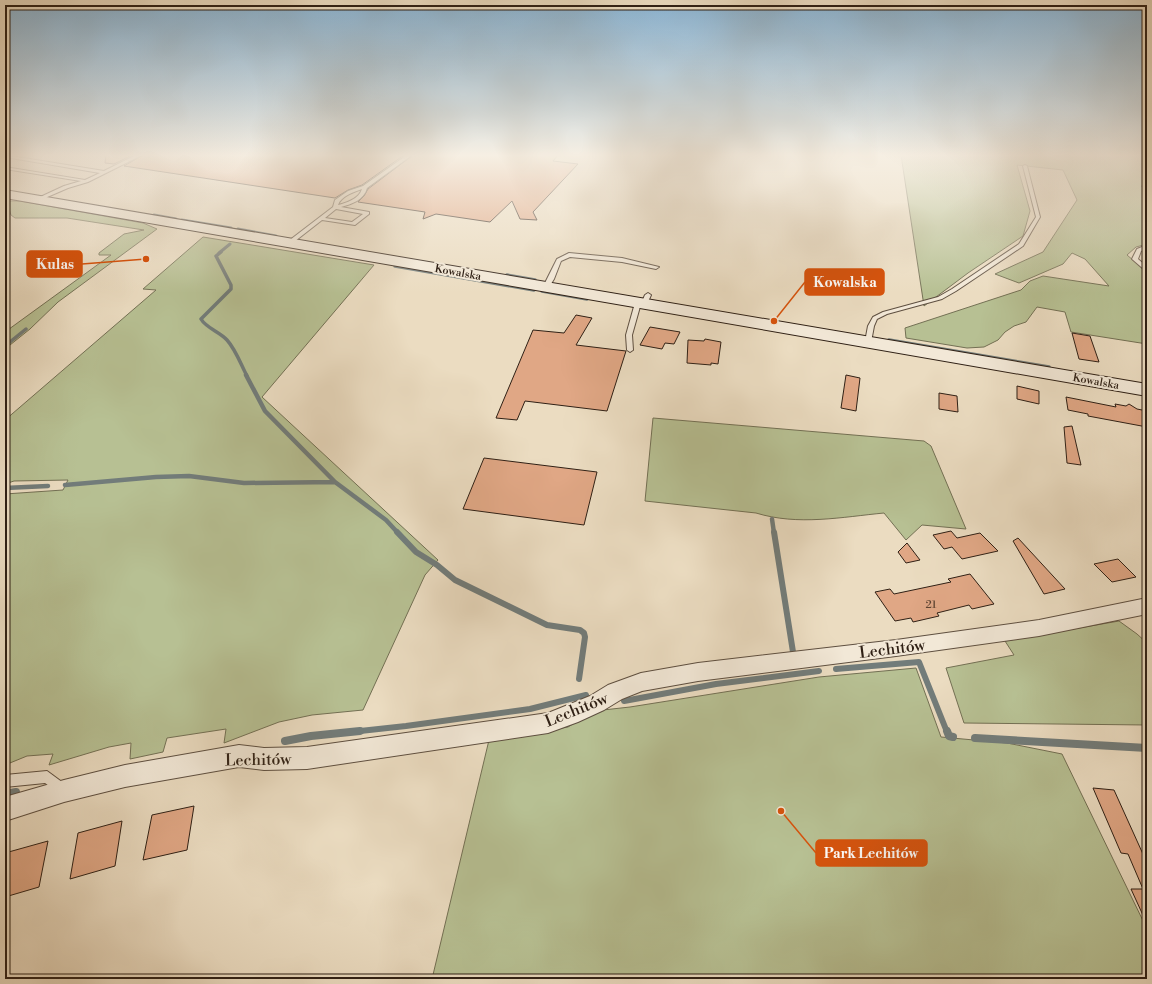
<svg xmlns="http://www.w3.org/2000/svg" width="1152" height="984" font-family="'Libre Bodoni',serif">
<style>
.green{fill:#b7c093;stroke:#737054}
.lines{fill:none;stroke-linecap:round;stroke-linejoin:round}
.stream-far4{stroke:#727c7a;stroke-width:3}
.stream-far3{stroke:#727c7a;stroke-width:3.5}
.stream-far2{stroke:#727c7a;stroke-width:4.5}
.stream-far1{stroke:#727c7a;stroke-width:6}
.stream{stroke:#727c7a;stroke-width:8}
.building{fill:#e0a785;stroke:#2f2015}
.lane-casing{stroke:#5e4f40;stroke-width:2}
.street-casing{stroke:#5e4f40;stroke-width:2}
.secondary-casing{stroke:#2f2015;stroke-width:2}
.lane{fill:#f2e8d7;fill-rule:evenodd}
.street{fill:#f2e8d7;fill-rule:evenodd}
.secondary{fill:#f2e8d7;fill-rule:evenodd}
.labels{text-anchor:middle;stroke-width:4;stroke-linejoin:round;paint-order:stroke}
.far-street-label{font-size:11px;fill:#2f2015;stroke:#f2e8d7}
.number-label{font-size:11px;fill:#5b4231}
.near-street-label{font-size:16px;fill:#2f2015;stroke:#f2e8d7}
.leader{fill:none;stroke:#d6530d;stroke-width:1.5}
.callout-dot{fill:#d6530d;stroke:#f2e8d7;stroke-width:1.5}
.callout{fill:#d6530d;stroke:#d6530d;stroke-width:1.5}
.callout-label{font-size:14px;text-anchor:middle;font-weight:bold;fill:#fff}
</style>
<rect width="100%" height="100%" fill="#ebdcc1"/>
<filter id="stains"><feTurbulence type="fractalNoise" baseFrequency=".005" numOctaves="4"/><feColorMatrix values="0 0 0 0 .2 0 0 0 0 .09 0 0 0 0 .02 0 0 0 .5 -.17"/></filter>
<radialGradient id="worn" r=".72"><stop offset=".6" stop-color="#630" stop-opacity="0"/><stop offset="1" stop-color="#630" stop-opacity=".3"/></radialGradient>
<path class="green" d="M901,155H1147V186H1141L1147,191V244L1136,247L1127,255L1147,272V344L1071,332L1065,312L1037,307L1026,322L1014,326L1005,332L998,340L984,347L967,348L906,338L905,328L1021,290L1030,281L1043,276L1109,286L1085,259L1072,253L1063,264L1019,283L995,274L1043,252L1077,200L1063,170L1017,165L1030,211L1023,236L968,273L924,306Z
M7,201H20L143,223L157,229L58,302L30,329L5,349V332L111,255H99V253L124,234L144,230L67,218H15L11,215L8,205L5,203Z
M203,237L374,265L262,397L438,560L425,575L363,710L312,715L279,722L224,743L226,729L167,738L163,752L130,759L131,743L109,747L49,765L53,754L27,756L5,765V494L63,490L68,480L14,481L5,484V420L156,290L143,289Z
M653,418L924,441L931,446L966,529L922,525L906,540L884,513C842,517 798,526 756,513L645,501Z
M1119,621L1137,634L1147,643V725L964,723L946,668L1014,655L1005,641Z
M916,668L941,737L1007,743L1062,754L1147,929V979H432L489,740L568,727L594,711L630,707L819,677Z"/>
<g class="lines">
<path class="stream-far4" d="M154,215L176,219
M182,220L231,228
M238,229L276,236
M219,253L230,244"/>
<path class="stream-far3" d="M221,252L216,256L231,285V289L201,319C206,328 220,332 227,340C236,350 241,365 247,376
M395,266L534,290
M507,275L535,280
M542,291L587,299
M889,340L1049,367
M5,346L26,329"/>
<path class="stream-far2" d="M246,375L265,411L335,482L386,520L398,533
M65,485L156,477L189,476L244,483L335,482
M5,488L48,486
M772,519L774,533"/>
<path class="stream-far1" d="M397,532L416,552L437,565L455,580L547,625L580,630L584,633L585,637L579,679
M774,532L793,652
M836,669L919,662L947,732
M624,701L716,684L819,671
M351,732L406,726L530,709L586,695"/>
<path class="stream" d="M947,731L949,736L953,737
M975,738L1147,748
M285,741L311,736L360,731
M5,794L16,792"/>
</g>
<path class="building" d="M106,155H132L114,164L105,163Z
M143,155H404L362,185L348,190L335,198L124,166Z
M413,155H558L553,161L578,164L533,212L537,220L520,219L512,201L490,222L436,214L423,219L425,212L358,202L364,196L368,189Z
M576,315L592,318L576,345L626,351L607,411L525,401L517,420L496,418L533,330L564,333Z
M650,327L680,332L674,344L665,343L662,349L640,345Z
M1072,333L1090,336L1099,362L1079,359Z
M705,339L721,342L718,364L711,363V365L687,363L688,340L704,341Z
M846,375L860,378L856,411L841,408Z
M1017,386L1039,391V404L1017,399Z
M939,393L957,396L958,412L939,409Z
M1066,397L1116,407L1115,404L1126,406L1129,404L1137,409L1147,411V427L1088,416V414L1068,410Z
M1072,426L1081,465L1067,463L1064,427Z
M484,458L597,472L584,525L463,509Z
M951,531L957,538L980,533L998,551L962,559L952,547L944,549L933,535Z
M1018,538L1065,589L1044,594L1013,541Z
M907,543L920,560L906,563L898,552Z
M1118,559L1136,577L1112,582L1094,564Z
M970,574L994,604L972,609L969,605L937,613L939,616L913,622L911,618L895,621L875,592L890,589L894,594L951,582L948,579Z
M1093,788L1114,790L1147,863V924L1131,889H1143L1128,854L1121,853Z
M194,806L187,850L143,860L152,815Z
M122,821L115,866L70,879L78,833Z
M48,841L39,887L5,897V853Z"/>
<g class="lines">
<defs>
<path id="lane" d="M5,155L104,171L136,155H142L88,182L68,188L38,201L36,200V199L64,186L81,181L5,169V167L85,180L100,173L5,157Z
M407,155H412L367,188C364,200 352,204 341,207L369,212V214L355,225L322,220L290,245H286V243L333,207L335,200L348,191L363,186ZM362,189C359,199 346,203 338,205C341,196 354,192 362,189ZM336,209L363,214L352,222L325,218Z
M1025,165L1027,166L1040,217L1023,246L956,291L942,299L887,314L877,319L874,326L871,342L868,344L866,343L865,342L868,326L873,317L883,312L938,297L952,289L1019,244L1036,217L1023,166Z
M1147,245V249L1141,251L1138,259L1147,267V272L1132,259L1137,249Z
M569,253L622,258L659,267L656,269L622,262L570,257L561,261L554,279L549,287L544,288L543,287L557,259Z
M648,293L651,295L647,304L642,305L641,304L645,295Z
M638,301L641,303L632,335L633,350L630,352L627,350L626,335L635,303Z
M47,771L66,785L68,789L66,793L62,795L45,783L5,787V775Z"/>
<path id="street" d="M1147,598V614L1039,636L896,656L698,681L642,691L622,699L604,710L578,722L548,733L307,769L264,770L239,767L125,787L64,802L5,821V797L64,780L125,765L239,745L264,748L307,747L548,713L590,696L608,685L641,673L698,663L896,640L1039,620Z"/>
<path id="secondary" d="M5,190L1147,384V396L5,198Z"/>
</defs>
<use href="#lane" class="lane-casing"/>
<use href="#street" class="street-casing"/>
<use href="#secondary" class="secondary-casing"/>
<use href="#lane" class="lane"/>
<use href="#street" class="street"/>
<use href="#secondary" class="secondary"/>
</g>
<linearGradient id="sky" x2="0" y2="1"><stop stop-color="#8ab6d7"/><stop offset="0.53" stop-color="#f6efe3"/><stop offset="1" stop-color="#f6efe3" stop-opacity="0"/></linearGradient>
<rect width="1152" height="293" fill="url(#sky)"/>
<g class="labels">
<g class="far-street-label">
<text transform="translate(458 272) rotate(10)" y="4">Kowalska</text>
<text transform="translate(1096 381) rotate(10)" y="4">Kowalska</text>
</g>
<g class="number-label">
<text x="931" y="608">21</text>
</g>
<g class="near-street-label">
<text transform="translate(892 648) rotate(-7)" y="6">Lechitów</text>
<text transform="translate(576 709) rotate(-22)" y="6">Lechitów</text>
<text transform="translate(258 759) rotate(-1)" y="6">Lechitów</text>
</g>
</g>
<path class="leader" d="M146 259L82 264M774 321L805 282M781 811L816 853"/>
<g class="callout-dot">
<circle cx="146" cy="259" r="4"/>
<circle cx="774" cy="321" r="4"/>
<circle cx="781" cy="811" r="4"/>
</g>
<g class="callout">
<rect x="27" y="251" width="55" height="26" rx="4"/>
<rect x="805" y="269" width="79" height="26" rx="4"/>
<rect x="816" y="840" width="111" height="26" rx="4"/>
</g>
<g class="callout-label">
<text x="55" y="269">Kulas</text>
<text x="845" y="287">Kowalska</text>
<text x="871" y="858">Park Lechitów</text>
</g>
<rect width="1152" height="984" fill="none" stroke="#ebdcc1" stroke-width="20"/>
<rect x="6" y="6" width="1140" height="972" fill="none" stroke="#2f2015" stroke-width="2"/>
<rect x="10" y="10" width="1132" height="964" fill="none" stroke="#2f2015"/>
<rect width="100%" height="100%" filter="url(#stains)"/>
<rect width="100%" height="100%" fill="url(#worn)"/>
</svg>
